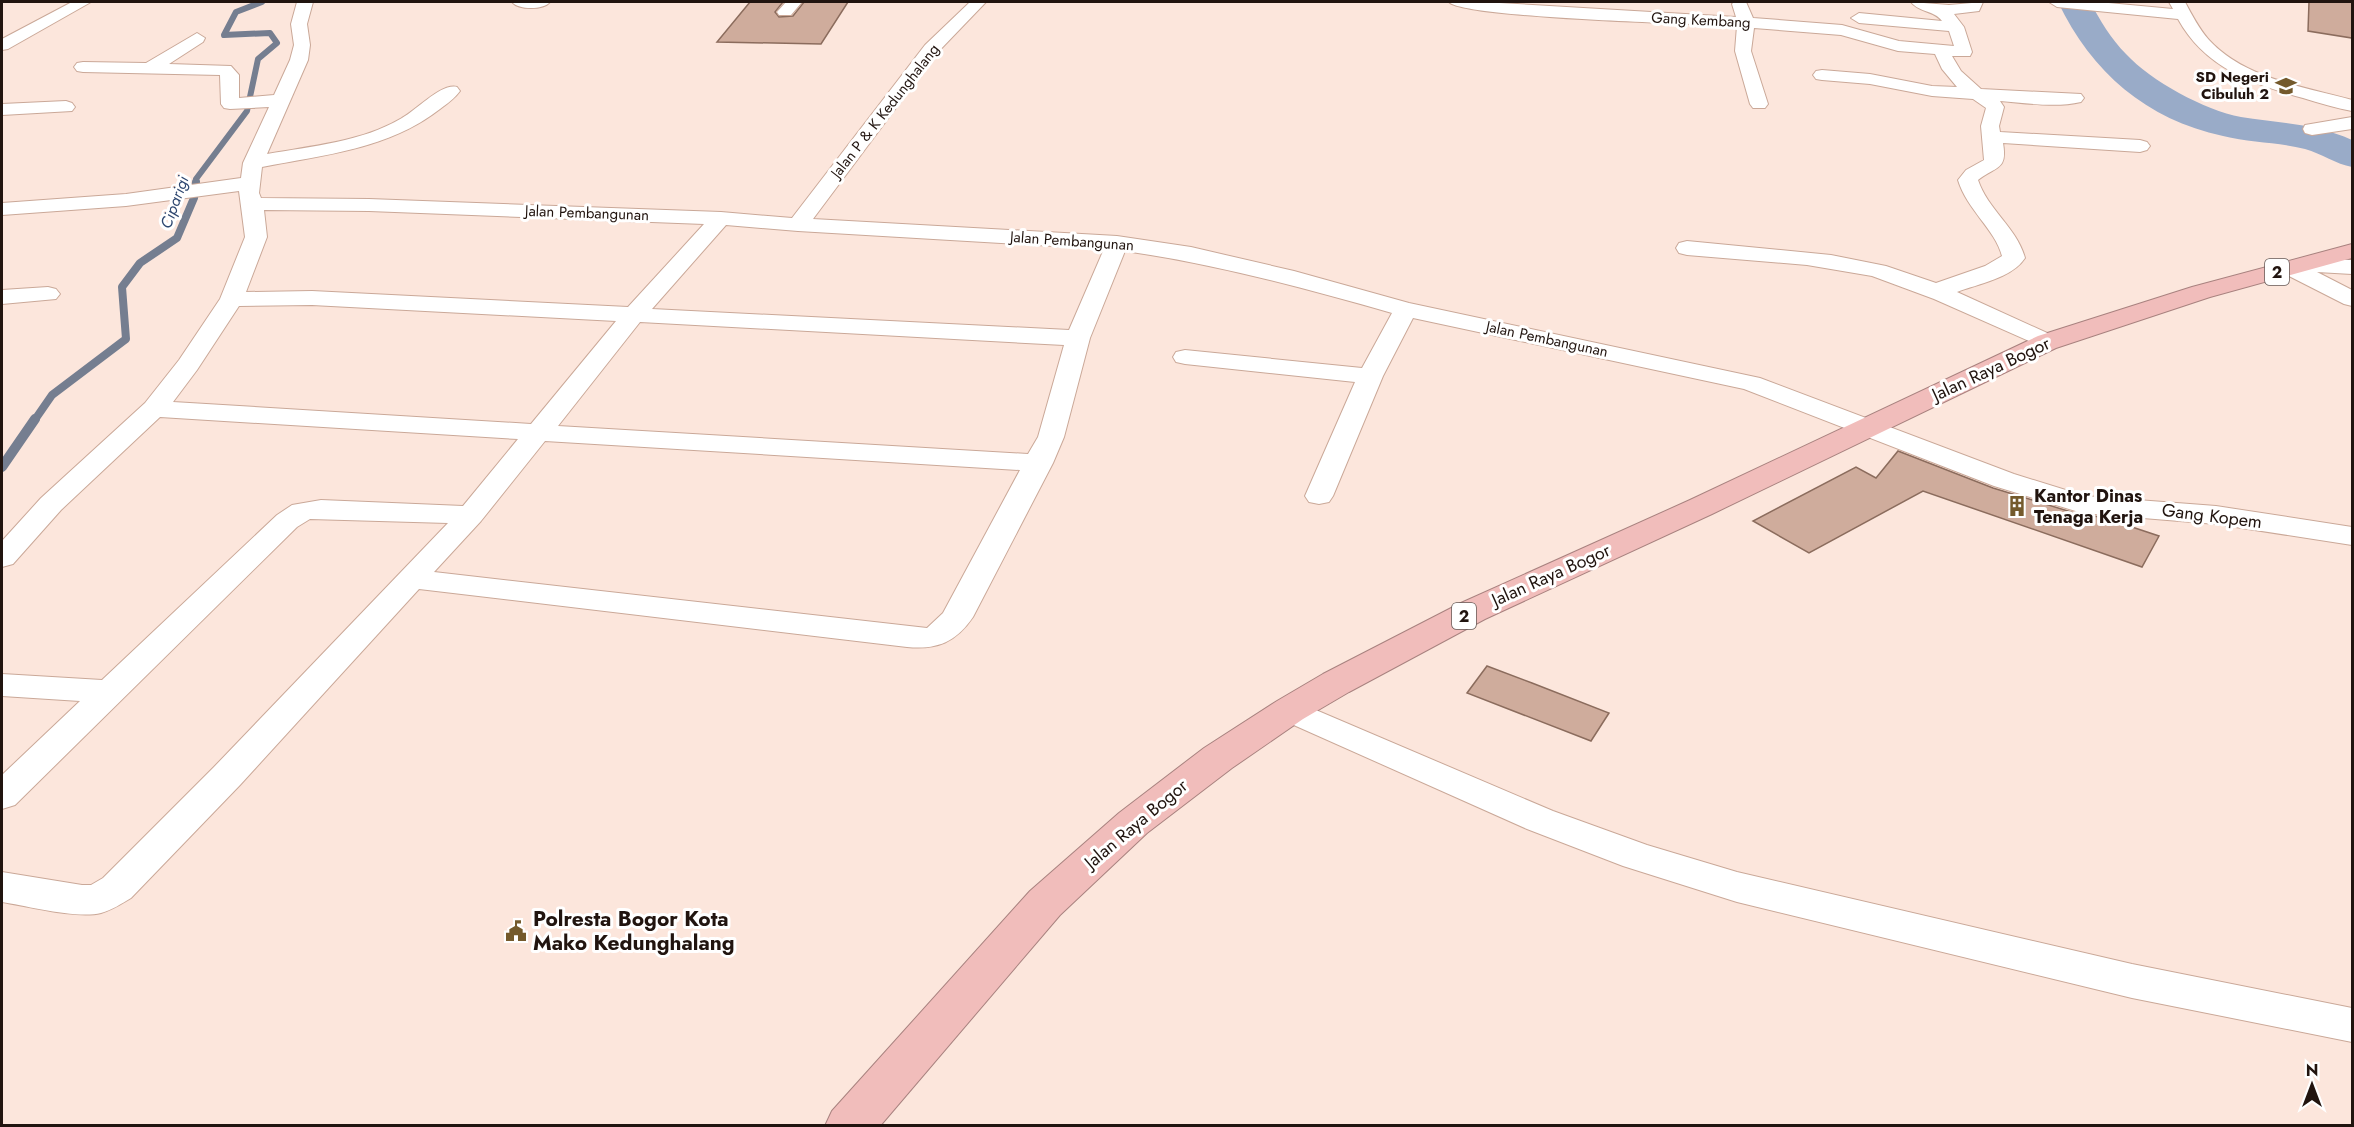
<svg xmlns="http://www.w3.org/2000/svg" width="2354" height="1127" font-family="Jost,sans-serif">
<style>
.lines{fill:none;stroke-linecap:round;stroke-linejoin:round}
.stream-far2{stroke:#757e90;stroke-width:6}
.stream-far1{stroke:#757e90;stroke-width:8}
.stream{stroke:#757e90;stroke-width:10}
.river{fill:#99abc8;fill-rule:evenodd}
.building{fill:#cfac9c;stroke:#8b6c5d;stroke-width:1.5}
.street-casing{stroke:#caa898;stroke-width:2}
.highway-casing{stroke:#a8827f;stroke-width:2}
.street{fill:#fff;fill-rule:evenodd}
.highway{fill:#f1bdbb;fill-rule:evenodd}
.labels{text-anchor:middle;stroke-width:6;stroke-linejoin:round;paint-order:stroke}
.far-street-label{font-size:15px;fill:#21140f;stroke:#fff}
.far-poi-label{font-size:15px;font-weight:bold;fill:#21140f;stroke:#fff;text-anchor:end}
.far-water-label{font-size:16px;font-style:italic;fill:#2e4770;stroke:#fff}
.shield{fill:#fff;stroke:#645a57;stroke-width:1.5}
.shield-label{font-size:16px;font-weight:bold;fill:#21140f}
.street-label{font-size:18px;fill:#21140f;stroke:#fff}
.poi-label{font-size:18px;font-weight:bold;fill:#21140f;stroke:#fff;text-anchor:start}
.near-poi-label{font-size:21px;font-weight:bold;fill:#21140f;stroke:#fff;text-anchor:start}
</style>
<rect width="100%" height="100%" fill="#fce6dc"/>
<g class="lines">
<path class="stream-far2" d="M196,184V179L247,111L258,59L277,43L270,33L224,35L236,12L262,2"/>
<path class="stream-far1" d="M34,421L52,395L126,339L122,287L140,263L177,238L194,198L196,182"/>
<path class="stream" d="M2,467L35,419"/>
<path class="river" d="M2058,2H2090C2100,20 2111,39 2126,54C2151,81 2204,110 2241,117C2279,123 2317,124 2352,140V167C2336,164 2322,154 2305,149C2279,142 2250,143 2223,136C2146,119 2092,73 2058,2Z"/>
</g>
<path class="building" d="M750,2H783L775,12L779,17L793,16L804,2H848L821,44L717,42Z
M2309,2H2352V38L2308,31Z
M1898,451L1993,488L2081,515L2102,517L2159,536L2142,567L1923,491L1809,553L1753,521L1856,467L1876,478Z
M1487,666L1532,683L1609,713L1591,741L1467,693Z"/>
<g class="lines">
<defs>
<path id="street" d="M72,2H91L8,49L2,50V39Z
M297,2H313L307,24L310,45L308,60L267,154C312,146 362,142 402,118C417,110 441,83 457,87L460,91C455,98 447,104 440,109C389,149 324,155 262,167L259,193L261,198L369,199L721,212L792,218L925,45L970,2H986L937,53L813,219L1117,236L1191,247L1294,271L1409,303L1760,378L2014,474L2085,496L2216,506L2352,527V545L2216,524L2082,513L1994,486L1744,389L1413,318L1383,376L1333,496L1329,502L1319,504L1309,502L1305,496L1355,382L1185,364L1176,362L1173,357L1176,352L1185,350L1362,368L1392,313C1304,288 1216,264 1125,251L1090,338L1064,437L1053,463L973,617C956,642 937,650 907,647L419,589L240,785L131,898C121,904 112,910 101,913C77,919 27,906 2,902V872L82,885H91L103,878L214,767L448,523L310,519L297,527L15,805L2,809V775L80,701L2,696V674L102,680L277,515L292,505L321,500L463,506L518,439L160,417L61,510L13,564L2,567V541L41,498L145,403L179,360L220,299L245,237L239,191L126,206L2,215V203L126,194L241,178L243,163L269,107L230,109L224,108L221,104L220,75L83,72L77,71L74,67L77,63L83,62L146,63L197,33L205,38L203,42L169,64L231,66L239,75V98L274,95L290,60L294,45L291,24ZM264,210L369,211L704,224L628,307L312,291L246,292L267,237ZM726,225L798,231L1104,249L1069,330L652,309ZM312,305L616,321L531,424L173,402L197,370L239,306ZM640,322L1064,345L1038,437L1028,454L558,426ZM545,441L1020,470L943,613L927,628L434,572L481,521Z
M512,2H550C543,10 519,10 512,2Z
M786,2H802L791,15H779L777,12Z
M1449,2H1482L1736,17L1732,4L1734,2H1746L1753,18L1842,25L1899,41L1954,46L1949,31L1859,23L1851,18L1859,13L1942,21C1934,10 1920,13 1911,2L1949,5L1983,2L1979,11L1954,14L1964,27L1972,52L1970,56H1952L1961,71L1981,89L2081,94L2084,98L2081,102C2056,108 2026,103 2000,101L2004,107L1999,126L2000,132L2140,140L2147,142L2150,146L2147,150L2140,152L2003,143C2008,171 1995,166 1978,180C1988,210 2017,228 2025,258C2012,278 1978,284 1957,292L2056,337L2059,342L2056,347L2047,349L1934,299L1872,276L1807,265L1687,255L1679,253L1676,248L1679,243L1687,241L1831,255L1886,266L1936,283L1985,266L2002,256C1995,229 1967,210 1958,180L1966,170L1984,160L1981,126L1986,108L1973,99L1932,96L1870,84L1822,80L1816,79L1813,75L1816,71L1822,70L1870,74L1932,86L1957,87L1942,69L1935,54L1898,51L1841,35L1754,28L1751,51L1768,104L1765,108H1753L1750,104L1735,51L1737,26C1700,24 1463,18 1449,2Z
M2049,2H2098L2173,9L2169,2H2185C2192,15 2199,29 2209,40C2245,79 2305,87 2352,100V111C2336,108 2319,103 2303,98C2252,84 2205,68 2178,19L2057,7Z
M66,101L72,103L75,107L72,111L2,115V104Z
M2352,117V129L2312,135L2305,133L2303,129L2305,125Z
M2303,258L2352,260V274L2317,272L2352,290V306L2344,304L2283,273L2280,268L2283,263Z
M48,287L56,289L60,294L56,299L2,304V290Z
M1290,699L1553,811L1647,845L1737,872L2132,964L2352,1008V1042L2132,998L1737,902L1623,866L1527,829L1278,718L1273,710L1278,702Z"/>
<path id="highway" d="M2352,244V258L2210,297L2056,348L1712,514L1485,619L1349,692L1303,719L1232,768L1147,833L1060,915L880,1126H825L832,1111L1030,891L1119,813L1204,748L1277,701L1323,674L1461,603L1690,500L2038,336L2192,287Z"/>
</defs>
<use href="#street" class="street-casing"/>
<use href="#highway" class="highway-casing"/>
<use href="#street" class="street"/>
<use href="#highway" class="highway"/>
</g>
<defs>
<symbol id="school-bare" viewBox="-9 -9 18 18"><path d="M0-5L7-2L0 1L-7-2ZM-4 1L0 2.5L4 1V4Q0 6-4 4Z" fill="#745a2c" stroke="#fff" stroke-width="2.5" paint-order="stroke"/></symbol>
<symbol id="building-bare" viewBox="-9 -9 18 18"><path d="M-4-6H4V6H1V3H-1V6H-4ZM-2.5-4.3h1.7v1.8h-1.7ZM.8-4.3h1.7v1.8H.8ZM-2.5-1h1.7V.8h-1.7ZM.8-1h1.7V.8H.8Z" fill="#745a2c" stroke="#fff" stroke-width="2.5" paint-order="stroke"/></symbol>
<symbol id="civic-bare" viewBox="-9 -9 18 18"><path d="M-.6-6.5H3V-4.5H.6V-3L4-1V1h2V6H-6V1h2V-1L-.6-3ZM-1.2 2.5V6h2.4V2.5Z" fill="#745a2c" stroke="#fff" stroke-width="2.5" paint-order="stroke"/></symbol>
</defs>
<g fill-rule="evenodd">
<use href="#school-bare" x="2271" y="71" width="30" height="30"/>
<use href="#building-bare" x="2002" y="491" width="30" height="30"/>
<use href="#civic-bare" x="501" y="916" width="30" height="30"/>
</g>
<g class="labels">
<g class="far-street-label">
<text transform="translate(1701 20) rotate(3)" y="5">Gang Kembang</text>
<text transform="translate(885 111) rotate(-52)" y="5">Jalan P &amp; K Kedunghalang</text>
<text transform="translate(587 213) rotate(2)" y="5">Jalan Pembangunan</text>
<text transform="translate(1072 241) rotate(4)" y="5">Jalan Pembangunan</text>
<text transform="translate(1547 339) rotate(12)" y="5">Jalan Pembangunan</text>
</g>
<g class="far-poi-label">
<text x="2269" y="82">SD Negeri<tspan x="2269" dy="17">Cibuluh 2</tspan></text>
</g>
<g class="far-water-label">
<text transform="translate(174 202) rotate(-70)" y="6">Ciparigi</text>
</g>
<g class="shield">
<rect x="2265" y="259" width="24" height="26" rx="4.5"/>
<rect x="1452" y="603" width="24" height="26" rx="4.5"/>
</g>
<g class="shield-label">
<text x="2277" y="278">2</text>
<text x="1464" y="622">2</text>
</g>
<g class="street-label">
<text transform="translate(1991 369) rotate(-25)" y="6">Jalan Raya Bogor</text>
<text transform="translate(2212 516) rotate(7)" y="6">Gang Kopem</text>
<text transform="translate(1551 575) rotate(-24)" y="6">Jalan Raya Bogor</text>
<text transform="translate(1136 824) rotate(-40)" y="6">Jalan Raya Bogor</text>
</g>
<g class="poi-label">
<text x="2034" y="502">Kantor Dinas<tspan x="2034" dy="21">Tenaga Kerja</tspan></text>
</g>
<g class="near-poi-label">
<text x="533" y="926">Polresta Bogor Kota<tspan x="533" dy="24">Mako Kedunghalang</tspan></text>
</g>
</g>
<rect width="2354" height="1127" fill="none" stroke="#21140f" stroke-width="6"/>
<g transform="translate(2312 1085)" stroke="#ffffff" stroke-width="4.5" paint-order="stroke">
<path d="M0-4.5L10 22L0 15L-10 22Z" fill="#21140f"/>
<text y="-9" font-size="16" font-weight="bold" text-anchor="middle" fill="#21140f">N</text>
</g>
</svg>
